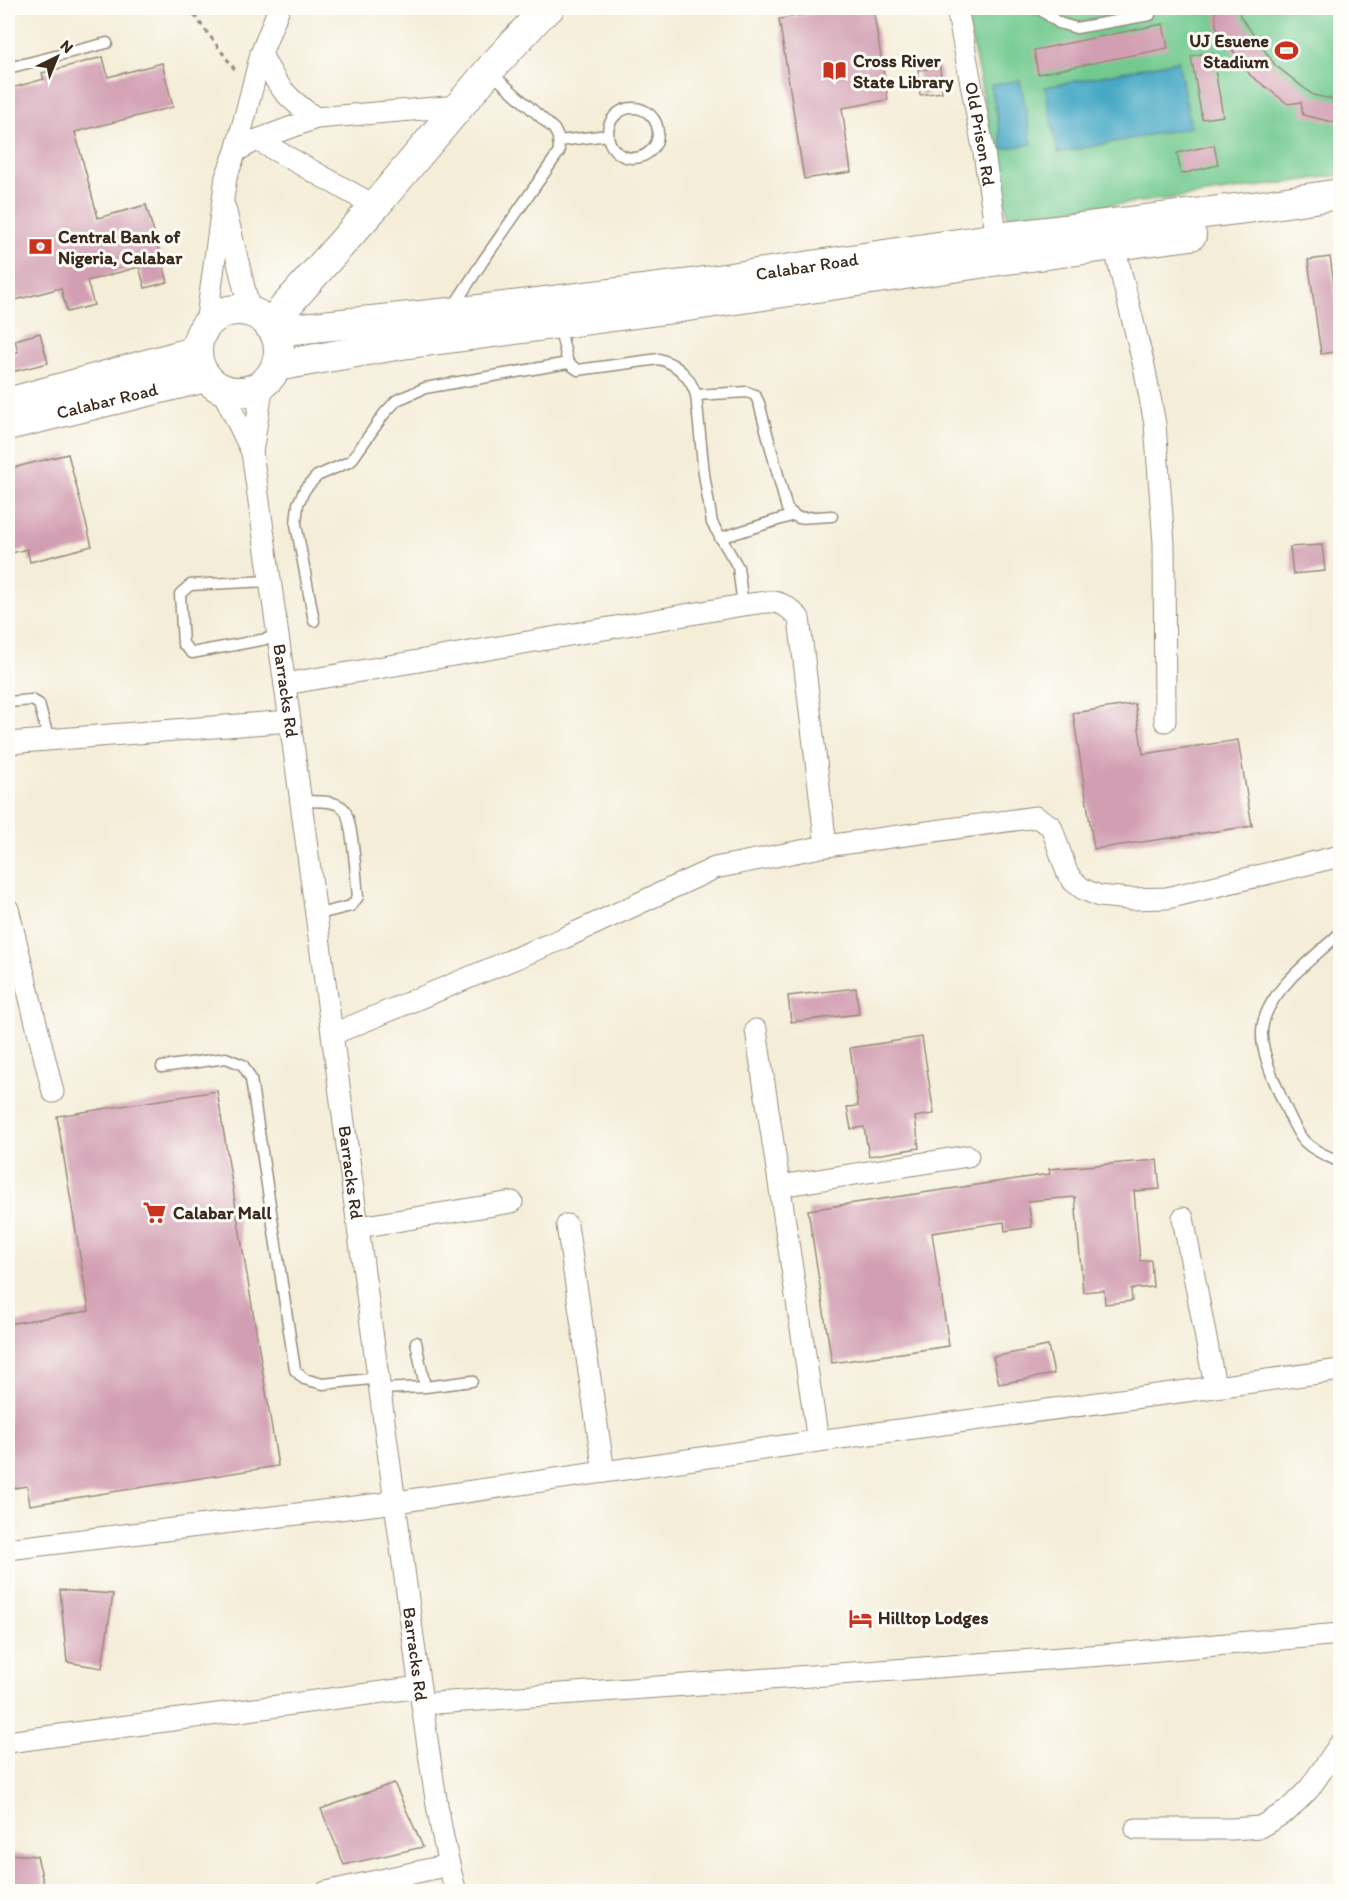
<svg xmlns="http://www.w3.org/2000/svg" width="1348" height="1899" font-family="Itim,sans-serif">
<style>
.green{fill:#72ca90;stroke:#567a57;stroke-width:1.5}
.water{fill:#46a9c6;stroke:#406a72;stroke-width:1.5}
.building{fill:#d29fb2}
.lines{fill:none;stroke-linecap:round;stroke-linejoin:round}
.lane-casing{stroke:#988c7b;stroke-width:13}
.street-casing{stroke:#988c7b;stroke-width:23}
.secondary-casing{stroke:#988c7b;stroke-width:32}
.path{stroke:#988c7b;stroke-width:3;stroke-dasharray:4.5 4.5;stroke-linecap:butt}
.lane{stroke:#fff;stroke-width:10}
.street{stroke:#fff;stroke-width:21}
.secondary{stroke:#fff;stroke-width:30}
.labels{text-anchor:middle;stroke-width:6;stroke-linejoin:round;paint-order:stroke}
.poi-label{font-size:18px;font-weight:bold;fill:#3b2a1e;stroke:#fdfcf7;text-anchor:start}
.street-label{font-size:18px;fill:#3b2a1e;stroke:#fdfcf7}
</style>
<rect width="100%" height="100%" fill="#fdfcf7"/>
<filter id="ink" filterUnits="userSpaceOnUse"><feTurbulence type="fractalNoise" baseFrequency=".0167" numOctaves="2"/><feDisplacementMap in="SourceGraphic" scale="12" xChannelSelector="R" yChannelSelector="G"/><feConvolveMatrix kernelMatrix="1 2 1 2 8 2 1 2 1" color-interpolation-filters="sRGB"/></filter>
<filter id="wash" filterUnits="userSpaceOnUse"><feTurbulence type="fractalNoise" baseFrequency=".008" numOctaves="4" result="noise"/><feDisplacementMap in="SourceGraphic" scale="24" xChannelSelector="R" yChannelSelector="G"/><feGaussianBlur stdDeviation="1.35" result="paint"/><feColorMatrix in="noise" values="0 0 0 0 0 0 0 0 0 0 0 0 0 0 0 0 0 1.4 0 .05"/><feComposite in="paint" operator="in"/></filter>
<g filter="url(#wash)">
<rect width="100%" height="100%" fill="#f4edd8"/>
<path class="green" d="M965,8H1340V175L1184,197L1008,217Z"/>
<path class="water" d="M1178,61L1191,127L1058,153L1045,87Z
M1020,80L1032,144L1003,149L991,85Z"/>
<g id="blocks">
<path class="building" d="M846,8H873L888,100L842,108L851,172L804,179L779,19Z
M1215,8H1239L1240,16L1275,65L1313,95L1341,101V124L1303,115L1301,102L1288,104L1250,75L1216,26Z
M1163,24L1168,48L1038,74L1034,50Z
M1212,52L1223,116L1202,119L1191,56Z
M103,57L108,77L162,63L173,107L75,132L98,218L146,205L168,282L145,288L139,267L87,281L94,305L67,312L61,288L8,302V89L44,79L42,73Z
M940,67L942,92L920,95L918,70Z
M1214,145L1218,165L1181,174L1177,153Z
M1330,257L1341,330V351L1321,354L1308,260Z
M40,333L48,363L8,373V355L18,352L15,340Z
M68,454L92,546L30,562L27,549L8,554V469Z
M1322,545L1325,571L1293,574L1290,547Z
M1135,704L1143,754L1238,740L1252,826L1094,849L1073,713Z
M856,988L859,1014L791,1022L788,996Z
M922,1037L934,1114L915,1117L919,1148L869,1156L864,1127L851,1129L847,1107L858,1106L850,1048Z
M217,1091L278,1466L30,1505L27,1486L8,1489V1324L89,1311L57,1116Z
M1157,1160L1160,1189L1134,1191L1140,1261L1151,1260L1153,1287L1131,1289L1132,1301L1105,1304L1104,1290L1083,1292L1075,1197L1028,1201L1032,1227L1005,1231L1004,1222L932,1233L949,1346L832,1363L808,1210L1050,1174L1049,1169Z
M1048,1346L1054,1374L999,1384L993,1357Z
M60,1590L113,1594L102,1668L67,1662Z
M394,1783L423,1847L344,1865L321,1809Z
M8,1854L37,1856L45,1889H11L8,1874Z"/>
</g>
</g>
<g filter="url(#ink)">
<use href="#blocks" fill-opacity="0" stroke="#988c7b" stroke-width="1.5"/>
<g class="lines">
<defs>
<path id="lane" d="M1038,8L1059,23L1076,28L1150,15
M8,68L107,43
M608 133a25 25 0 1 1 50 0a25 25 0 1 1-50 0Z
M559,141L608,135
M453,307L483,261L559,152L558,137L554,129L489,71
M559,326L568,363L578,370L659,359C677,364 690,377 696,395L704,474L712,523L738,567L743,605
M696,395L747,392L755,395L759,403L787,509L798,518L832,516
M720,538L794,515
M270,581L190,585L180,594L183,644L192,653L277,637
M314,621L296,524L298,504L305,489L317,476L351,461L384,414L397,400L425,388L568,363
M8,702L32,700L39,704L49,740
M301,801C313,802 333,799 343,808C353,817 356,880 358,897L351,906L315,915
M1340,933C1317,955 1278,983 1266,1014C1261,1026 1261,1041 1265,1054C1269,1071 1294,1131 1305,1142C1315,1152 1328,1156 1340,1162
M8,970L24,973
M162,1067L226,1058L243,1065L251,1079L295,1370L304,1379L323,1384L380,1378
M425,1387L472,1381
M381,1389L425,1387L416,1342"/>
<g id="street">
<path id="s1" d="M957,8L984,153L999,252"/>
<path d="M261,54C276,85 287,99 316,118"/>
<path d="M257,140L375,206"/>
<path d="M236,151L257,140L316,118L459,106"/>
<path d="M225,208L250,312"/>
<path d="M1114,245L1144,366L1155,424L1164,543L1165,721"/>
<path d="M206,325L226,177L236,151L261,54L279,8"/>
<path id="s2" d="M263,384L252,452L290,721L422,1704C431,1767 439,1831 456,1892"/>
<path d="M221,388L252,452"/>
<path d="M285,684L743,605C771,602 779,596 799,618L826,846"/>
<path d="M8,743L290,721"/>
<path d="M8,909L53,1092"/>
<path d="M756,1030L818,1441"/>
<path d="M333,1034L562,939L715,868L826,846L1036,817L1051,826L1067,872L1073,881L1083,889L1099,896L1129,899L1167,898L1340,856"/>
<path d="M780,1186L968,1156"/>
<path d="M1183,1218L1215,1386"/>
<path d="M567,1225L604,1472"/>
<path d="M359,1227L512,1202"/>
<path d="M8,1549L396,1502L818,1441L1340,1370"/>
<path d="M422,1704L1103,1655L1340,1634"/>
<path d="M8,1742L420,1687"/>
<path d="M1136,1829H1231L1260,1827L1287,1811L1309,1789L1340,1744"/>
<path d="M326,1892L449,1865"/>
</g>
<g id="secondary">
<circle cx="238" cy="351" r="41"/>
<path d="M269,325L375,206L493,66L541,14L549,8"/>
<path id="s3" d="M274,331L479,310L684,285L998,238L1253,207L1340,194"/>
<path d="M276,366L402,344L681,307L1000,260L1191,235"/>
<path d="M8,403L197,351"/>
<path id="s4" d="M8,425L206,377"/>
</g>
</defs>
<use href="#lane" class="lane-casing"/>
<use href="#street" class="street-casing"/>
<use href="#secondary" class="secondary-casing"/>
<path class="path" d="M189,8L236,71"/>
<use href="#lane" class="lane"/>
<use href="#street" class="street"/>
<use href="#secondary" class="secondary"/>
</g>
</g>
<defs>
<symbol id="stadium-bare" viewBox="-9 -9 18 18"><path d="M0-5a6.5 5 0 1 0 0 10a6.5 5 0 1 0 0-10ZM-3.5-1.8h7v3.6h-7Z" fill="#c8321e" stroke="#fdfcf7" stroke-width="2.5" paint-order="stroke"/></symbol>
<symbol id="library-bare" viewBox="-9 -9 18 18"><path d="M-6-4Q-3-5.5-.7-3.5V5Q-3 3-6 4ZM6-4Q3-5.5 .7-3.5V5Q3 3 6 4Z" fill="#c8321e" stroke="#fdfcf7" stroke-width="2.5" paint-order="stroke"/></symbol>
<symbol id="bank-bare" viewBox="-9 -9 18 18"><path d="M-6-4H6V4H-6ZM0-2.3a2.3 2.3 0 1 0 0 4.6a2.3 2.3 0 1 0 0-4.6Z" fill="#c8321e" stroke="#fdfcf7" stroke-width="2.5" paint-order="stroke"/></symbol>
<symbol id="supermarket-bare" viewBox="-9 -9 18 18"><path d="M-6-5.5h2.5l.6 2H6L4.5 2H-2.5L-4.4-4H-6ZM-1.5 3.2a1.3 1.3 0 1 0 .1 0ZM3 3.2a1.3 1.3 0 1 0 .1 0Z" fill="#c8321e" stroke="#fdfcf7" stroke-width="2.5" paint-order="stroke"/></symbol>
<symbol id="hotel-bare" viewBox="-9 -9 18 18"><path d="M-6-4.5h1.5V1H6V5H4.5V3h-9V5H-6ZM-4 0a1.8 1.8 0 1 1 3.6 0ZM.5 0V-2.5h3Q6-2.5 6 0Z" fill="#c8321e" stroke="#fdfcf7" stroke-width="2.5" paint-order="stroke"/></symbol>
</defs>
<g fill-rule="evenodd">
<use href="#stadium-bare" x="1270" y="34" width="33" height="33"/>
<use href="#library-bare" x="818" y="54" width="33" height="33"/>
<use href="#bank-bare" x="24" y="230" width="33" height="33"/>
<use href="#supermarket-bare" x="138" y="1196" width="33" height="33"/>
<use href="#hotel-bare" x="844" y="1602" width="33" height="33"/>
</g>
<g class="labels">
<g class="poi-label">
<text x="1269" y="47" text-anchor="end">UJ Esuene<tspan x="1269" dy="21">Stadium</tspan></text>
<text x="853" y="67">Cross River<tspan x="853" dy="21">State Library</tspan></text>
<text x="58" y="243">Central Bank of<tspan x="58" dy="21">Nigeria, Calabar</tspan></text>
<text x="173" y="1219">Calabar Mall</text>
<text x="878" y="1624">Hilltop Lodges</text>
</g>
<g class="street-label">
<text dy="6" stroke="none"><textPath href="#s1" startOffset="128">Old Prison Rd</textPath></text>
<text dy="6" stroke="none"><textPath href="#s3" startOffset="537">Calabar Road</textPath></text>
<text dy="6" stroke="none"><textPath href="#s4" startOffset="102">Calabar Road</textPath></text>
<text dy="6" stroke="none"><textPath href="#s2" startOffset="310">Barracks Rd</textPath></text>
<text dy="6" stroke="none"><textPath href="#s2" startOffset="796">Barracks Rd</textPath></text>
<text dy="6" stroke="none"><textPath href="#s2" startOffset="1282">Barracks Rd</textPath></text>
</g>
</g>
<rect width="1348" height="1899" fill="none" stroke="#fdfcf7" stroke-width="30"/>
<g transform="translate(57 57) rotate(43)" stroke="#fdfcf7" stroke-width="4.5" paint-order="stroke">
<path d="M0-4.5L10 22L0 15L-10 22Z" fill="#3b2a1e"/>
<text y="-9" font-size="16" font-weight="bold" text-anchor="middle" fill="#3b2a1e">N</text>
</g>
</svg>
